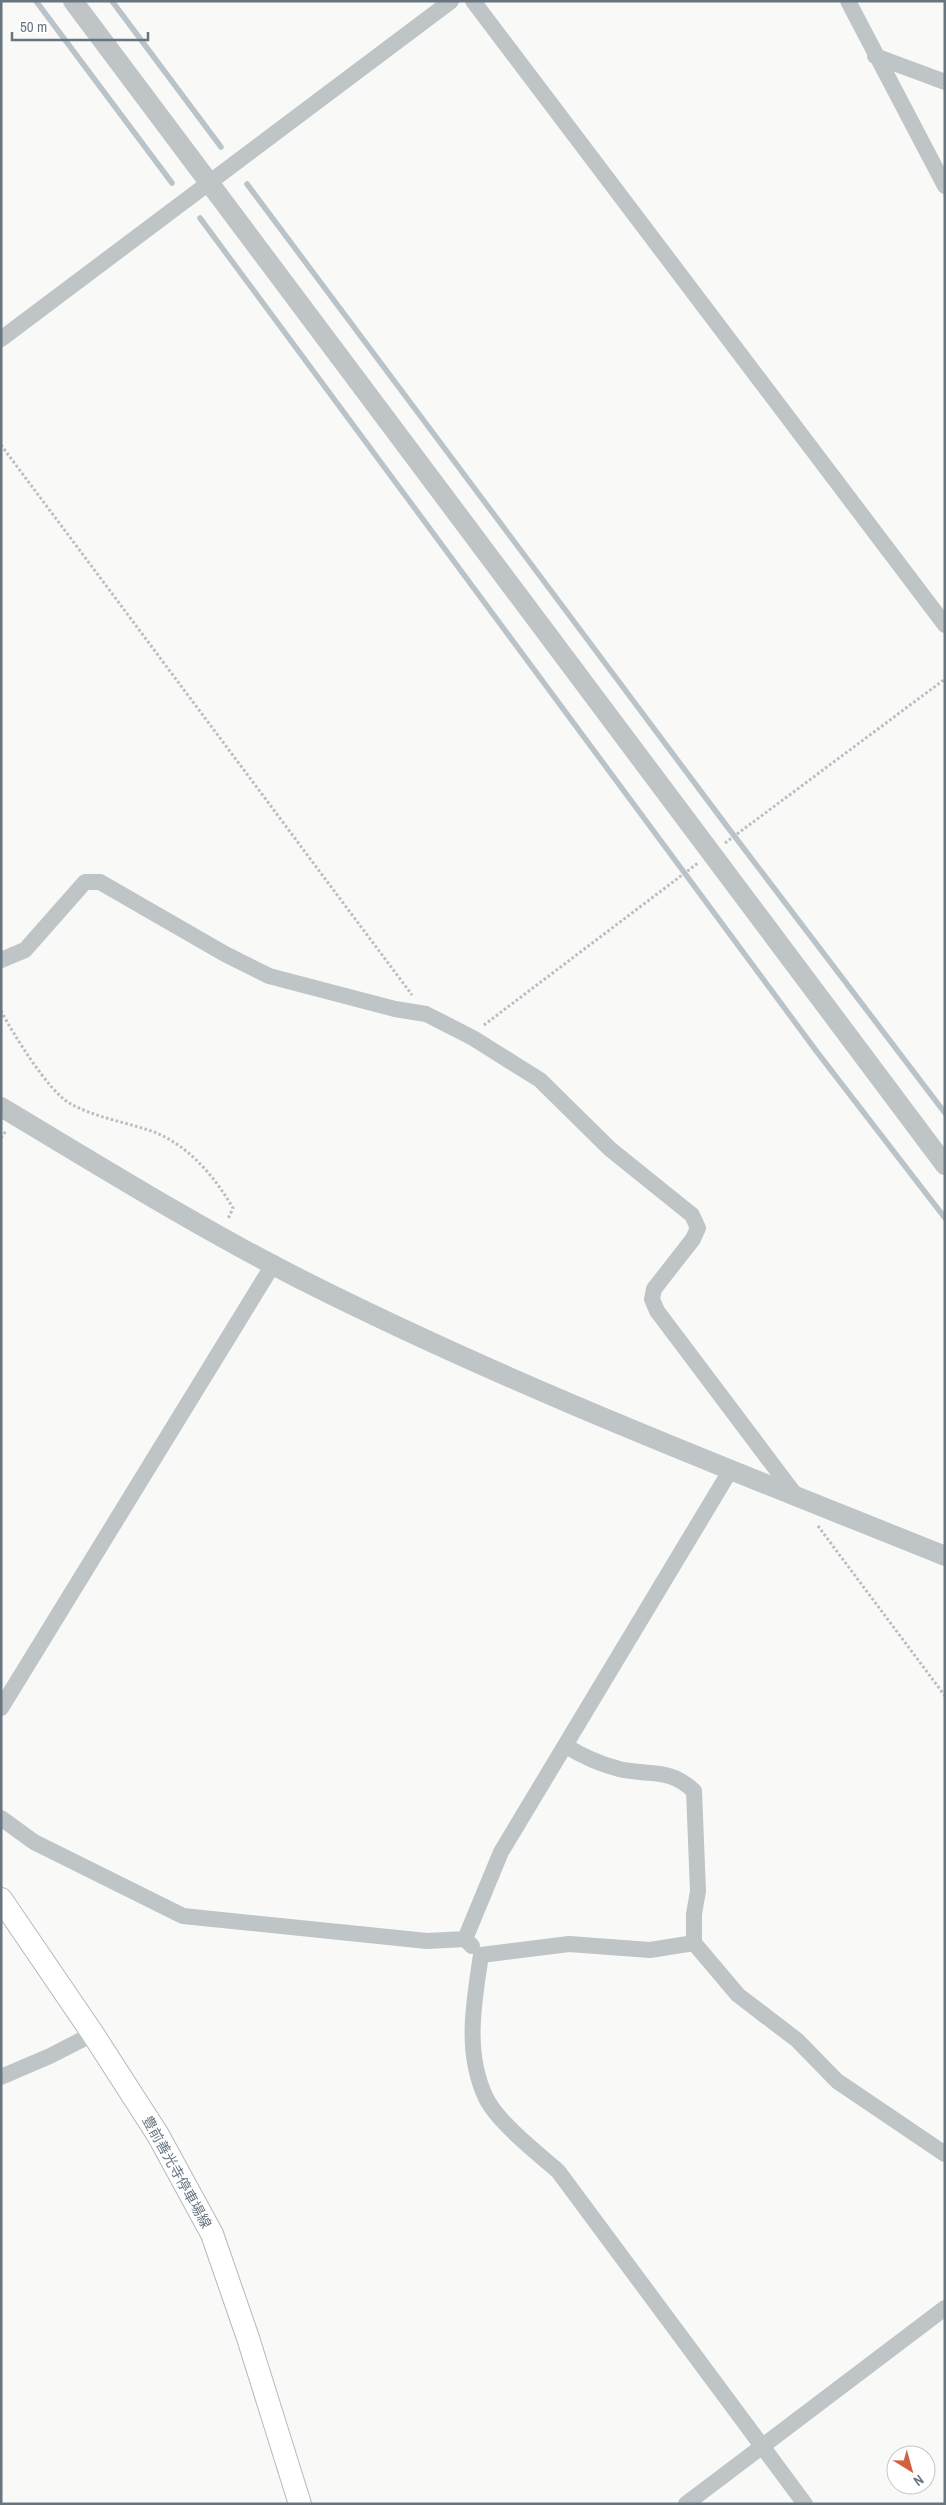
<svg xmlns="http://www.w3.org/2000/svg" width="946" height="2505" font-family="'Archivo Narrow','Noto Sans JP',sans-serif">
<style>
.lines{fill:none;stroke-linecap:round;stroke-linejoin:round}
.stream{stroke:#bac4c8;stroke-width:5.5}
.secondary-casing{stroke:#b4b9bd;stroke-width:24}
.path{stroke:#babdc0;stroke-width:3;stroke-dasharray:2.5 2.5;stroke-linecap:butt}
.minor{stroke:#bfc4c7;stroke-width:16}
.tertiary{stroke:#bfc4c7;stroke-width:20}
.secondary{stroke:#fff;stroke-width:22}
.labels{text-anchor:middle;stroke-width:5;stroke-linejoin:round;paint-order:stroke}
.street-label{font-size:14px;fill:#67757f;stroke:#fff}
</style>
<rect width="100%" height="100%" fill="#f9f9f8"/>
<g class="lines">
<path class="stream" d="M36,1L172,183
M112,1L221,147
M247,184L726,825L945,1113
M200,218L817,1052L945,1218"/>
<defs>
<path id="secondary" d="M1,1899L93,2034L158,2135L212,2234L248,2338L300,2504"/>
</defs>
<use href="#secondary" class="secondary-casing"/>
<path class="path" d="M1,445L412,995
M725,843L945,679
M1,1011C14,1035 47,1089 69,1103C92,1116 120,1121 145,1129C184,1140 213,1174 233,1208L228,1219
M484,1025L698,863
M1,1138L6,1131
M818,1526L945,1696"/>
<path class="minor" d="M473,1L945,625
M848,1L945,186
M875,56L945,82
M1,339L451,1
M1,960L25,950L85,882H100L225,954L269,976L395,1009L426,1014L473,1038L540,1080L610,1149L692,1215L698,1228L693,1239L654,1289L652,1299L657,1311L797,1497
M1,1708L274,1263
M566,1746C582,1756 600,1764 619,1769C649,1776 669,1767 694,1791L698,1891L694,1914V1943L738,1995L797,2040L837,2081L945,2154
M1,1818L34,1842L183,1916L427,1941L465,1939L472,1946
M465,1939L501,1852L730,1471
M481,1955C474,2002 464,2052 486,2098C497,2121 537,2153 558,2171L805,2504
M481,1955L569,1944L650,1950L694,1943
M1,2077L50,2056L93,2034
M686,2504L945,2308"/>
<path class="tertiary" d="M73,1L945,1165
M1,1107C100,1166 199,1228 302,1280C510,1385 729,1469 945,1556"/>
<use href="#secondary" class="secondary"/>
</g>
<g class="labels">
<g class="street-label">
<text transform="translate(177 2172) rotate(61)" y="5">豊前善光寺停車場線</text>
</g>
</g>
<rect width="946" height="2505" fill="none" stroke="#67757f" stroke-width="5"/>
<g transform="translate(911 2470) rotate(143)"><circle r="24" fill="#ffffff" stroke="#c2c8cc"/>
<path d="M0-4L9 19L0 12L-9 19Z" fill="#d2623f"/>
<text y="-8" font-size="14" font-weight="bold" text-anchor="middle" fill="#67757f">N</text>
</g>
<path d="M12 32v8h136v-8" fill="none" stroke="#67757f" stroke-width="2.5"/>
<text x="20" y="32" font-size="15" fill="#67757f" stroke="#ffffff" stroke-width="4" paint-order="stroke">50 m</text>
</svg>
